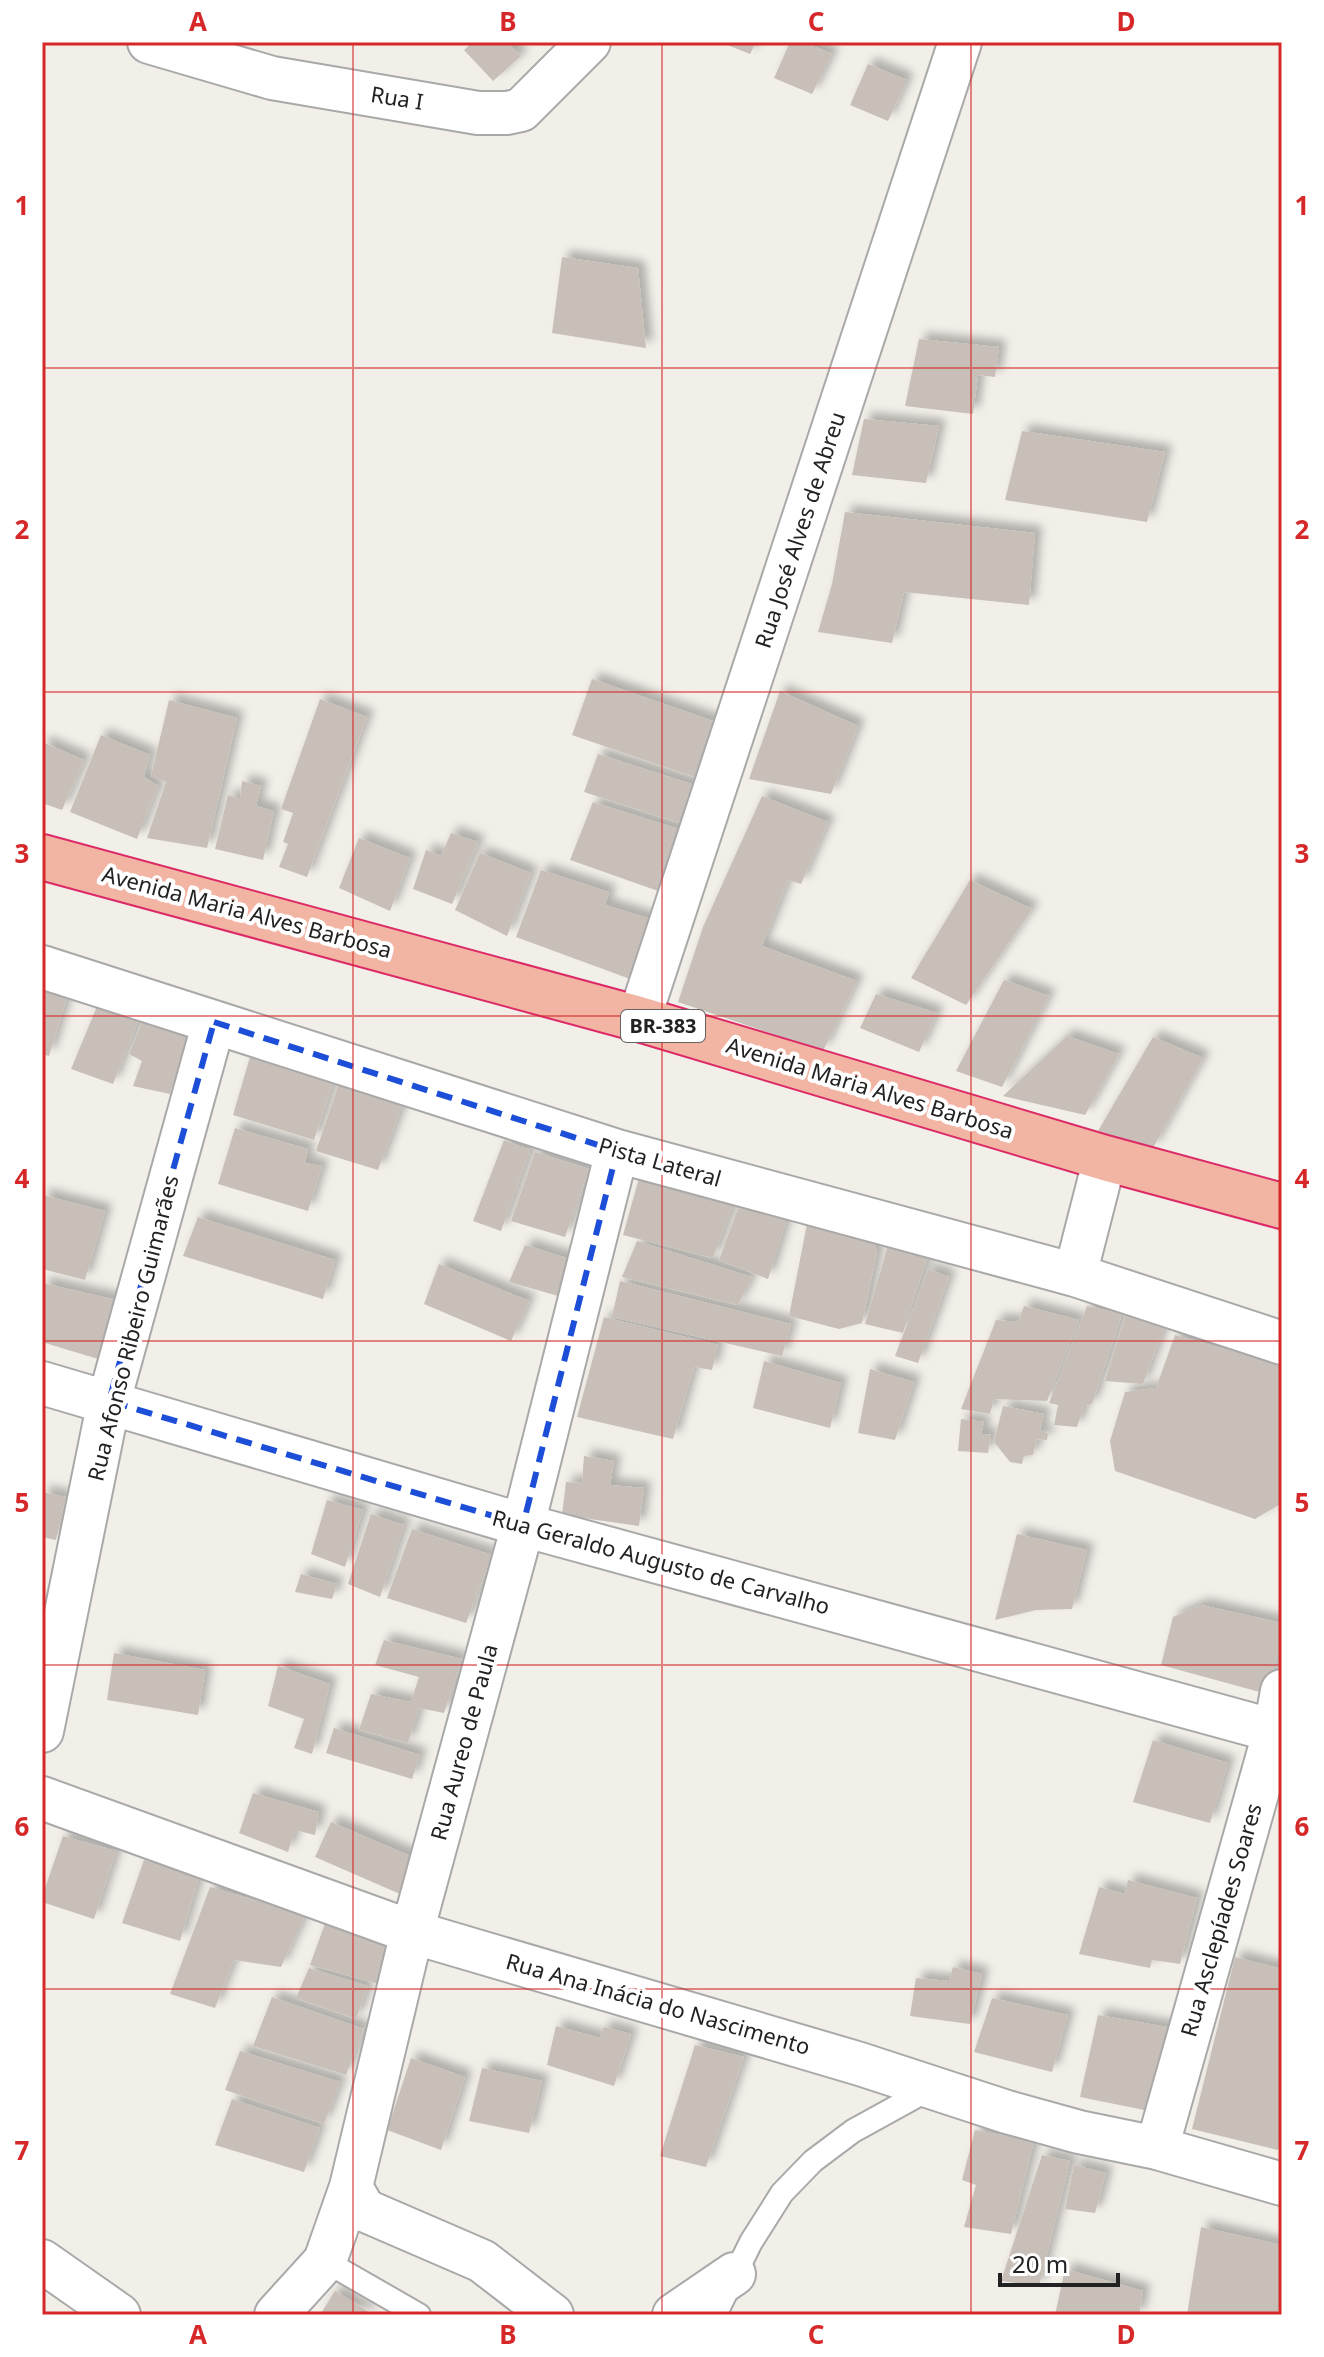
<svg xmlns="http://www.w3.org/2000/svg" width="1324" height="2357" font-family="'Noto Sans',sans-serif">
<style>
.building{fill:#c7bfb8;filter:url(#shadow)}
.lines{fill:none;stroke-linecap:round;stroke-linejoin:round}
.service-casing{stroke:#a9a9a9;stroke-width:26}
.minor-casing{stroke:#a9a9a9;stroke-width:46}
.trunk-casing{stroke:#dc2a67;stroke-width:48}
.service{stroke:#fff;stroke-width:22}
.minor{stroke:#fff;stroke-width:42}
.trunk{stroke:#f2b4a3;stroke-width:44}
.marked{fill:none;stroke:#1d4ed8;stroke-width:6;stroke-dasharray:16 10;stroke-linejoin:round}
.grid{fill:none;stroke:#d62828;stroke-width:2;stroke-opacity:0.55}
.labels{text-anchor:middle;stroke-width:8;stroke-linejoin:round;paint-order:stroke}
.shield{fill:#fff;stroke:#646464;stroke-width:2}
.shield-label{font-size:20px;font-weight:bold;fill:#222}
.street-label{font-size:22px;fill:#222;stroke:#fff}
.neatline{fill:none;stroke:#d62828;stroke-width:3}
.grid-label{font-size:26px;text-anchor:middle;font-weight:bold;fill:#d62828}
</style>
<defs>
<filter id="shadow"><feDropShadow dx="7" dy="-7" stdDeviation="4" flood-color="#0004"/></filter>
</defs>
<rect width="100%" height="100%" fill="#f2efe9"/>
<path class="building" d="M473,42H507L521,56L493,81L464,50Z
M720,42H756L750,54Z
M790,42H803L832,54L812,94L774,78Z
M868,64L907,80L888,121L850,105Z
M562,257L638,268L646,348L552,333Z
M919,339L999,347L995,377L978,375L973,414L905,406Z
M864,419L939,426L926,483L852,475Z
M1022,431L1165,452L1147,522L1005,500Z
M845,512L1035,533L1029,605L904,592L892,643L818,632L832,584Z
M592,679L716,722L697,778L572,735Z
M780,691L858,726L831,794L749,779Z
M320,699L367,717L307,877L279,867L288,844L283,842L293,813L281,809Z
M169,700L237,718L207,848L147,838L166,782L151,776Z
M101,735L150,755L144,777L158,786L137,839L70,812Z
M42,742L84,760L62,810L42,803Z
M598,754L698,786L685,825L584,792Z
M242,781L261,786L256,806L274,811L263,860L215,849L228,795L240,799Z
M762,796L828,822L801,884L788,880L762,946L857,981L823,1051L678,1002L703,927Z
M593,802L685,831L661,892L570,860Z
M451,833L478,842L452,904L413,889L426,850L441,856Z
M359,838L410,858L390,911L339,888Z
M480,853L531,873L507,936L455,910Z
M541,870L609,892L605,905L654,920L630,979L516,937Z
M970,880L1032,909L966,1005L911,978Z
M42,980L69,991L49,1056L42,1054Z
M1004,980L1049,996L1002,1087L956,1071Z
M103,992L143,1008L113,1084L71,1069Z
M876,994L937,1013L919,1052L860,1028Z
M143,1020L188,1032L170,1094L133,1086L142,1061L129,1054Z
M1067,1036L1119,1054L1085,1115L1003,1096Z
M1153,1037L1203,1058L1153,1148L1098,1131Z
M252,1050L336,1073L314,1140L233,1115Z
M340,1080L404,1100L378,1170L316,1151Z
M235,1128L308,1149L305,1163L322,1166L308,1211L218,1184Z
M504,1140L530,1150L501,1231L473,1221Z
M535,1152L589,1169L565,1237L511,1221Z
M641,1171L737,1193L713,1258L623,1235Z
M42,1195L105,1211L85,1280L42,1269Z
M766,1196L791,1205L768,1279L719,1260L738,1208L760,1213Z
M198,1217L335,1260L323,1299L183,1256Z
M807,1224L874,1241L877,1252L862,1323L839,1329L789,1316Z
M890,1238L930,1249L903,1333L865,1324Z
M637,1241L752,1277L738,1305L622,1277Z
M525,1245L573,1260L562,1297L509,1282Z
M439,1264L529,1301L511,1341L424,1304Z
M928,1269L949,1277L918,1363L895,1356Z
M620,1281L791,1324L782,1356L612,1317Z
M42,1283L117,1300L98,1359L42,1342Z
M1024,1306L1079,1320L1047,1401L994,1399L990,1414L961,1409L996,1320L1018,1322Z
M1087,1306L1122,1314L1092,1404L1084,1406L1077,1427L1054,1425L1058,1405L1049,1403Z
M1126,1313L1166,1322L1143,1384L1105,1381Z
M604,1317L718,1345L712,1370L694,1367L673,1439L577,1417Z
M1175,1335L1282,1365V1503L1255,1519L1115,1471L1110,1441L1125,1392L1156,1388Z
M764,1361L841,1383L830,1428L753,1408Z
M870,1369L914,1382L895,1440L858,1433Z
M1003,1406L1044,1414L1040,1431L1048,1433L1047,1440L1037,1439L1033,1455L1024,1456L1022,1464L1010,1462L994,1442Z
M961,1419L984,1422L981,1434L991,1435L988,1453L958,1451Z
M584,1456L614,1461L610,1485L644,1488L639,1526L562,1515L566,1482L582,1483Z
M42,1492L66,1497L56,1540L42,1537Z
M327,1500L363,1510L345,1567L311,1554Z
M371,1514L404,1525L380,1597L348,1584Z
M412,1529L492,1555L466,1623L387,1598Z
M1017,1534L1087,1550L1072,1609L1036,1610L995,1620Z
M301,1574L337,1584L332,1599L295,1592Z
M1201,1605L1282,1623V1635L1267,1694L1161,1665L1173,1617Z
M384,1640L462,1659L444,1713L419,1708L408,1743L359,1730L371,1694L411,1702L419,1677L375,1665Z
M114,1653L205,1670L198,1715L107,1700Z
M278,1666L330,1684L312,1754L294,1748L304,1719L268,1706Z
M334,1728L420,1755L412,1779L326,1753Z
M1153,1740L1228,1763L1210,1823L1133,1802Z
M253,1793L319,1812L315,1835L295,1830L288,1852L239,1833Z
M331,1822L415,1858L400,1894L315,1857Z
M63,1836L116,1851L94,1919L42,1902V1897Z
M144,1860L199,1877L180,1941L122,1923Z
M1128,1880L1197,1898L1180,1964L1152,1960L1150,1968L1079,1954L1099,1887L1125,1894Z
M210,1887L305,1915L281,1967L234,1960L215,2008L170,1994Z
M327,1918L394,1936L379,1984L310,1965Z
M1235,1957L1282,1969V2136L1278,2150L1192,2129Z
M953,1967L982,1974L970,2024L910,2016L916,1978L949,1981Z
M309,1968L368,1986L356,2019L296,1998Z
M272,1997L364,2029L346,2075L253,2046Z
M992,1998L1068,2015L1052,2072L974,2052Z
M1098,2015L1173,2028L1149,2111L1080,2097Z
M556,2026L600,2038L604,2027L631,2034L614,2086L547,2065Z
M695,2045L744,2057L706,2167L660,2156Z
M240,2051L340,2082L324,2124L225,2090Z
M411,2058L465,2077L441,2150L387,2130Z
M482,2068L542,2081L529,2133L469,2121Z
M232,2099L320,2128L304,2172L215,2145Z
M975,2130L1034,2141L1011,2234L964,2227L976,2185L962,2180Z
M1042,2155L1070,2161L1039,2286L1001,2281Z
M1074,2165L1106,2173L1095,2213L1065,2209Z
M1201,2227L1282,2245V2294L1277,2315H1187Z
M1065,2269L1143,2291L1139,2315H1055Z
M335,2291L374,2315H320Z"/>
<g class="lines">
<defs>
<path id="service" d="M325,2261L419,2315
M715,2315L751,2242L782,2193L813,2161L853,2131L931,2088"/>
<path id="minor" d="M149,42L272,78L478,113H507L521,110L589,42
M42,967L617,1151L1075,1275L1282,1343
M639,1019L960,42
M1075,1275L1105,1158
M42,1383L523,1525L1282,1733
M42,1731L109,1401L214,1022
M42,1798L412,1932L860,2064L1007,2112L1079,2132L1157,2148L1282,2184
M1157,2148L1275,1730L1282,1691
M351,2187L364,2210L482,2261L552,2315
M42,2261L119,2315
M276,2315L325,2261L351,2187L412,1932L523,1525L617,1151
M674,2315L734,2274"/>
<path id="trunk" d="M42,857L639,1019L1105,1158L1282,1206"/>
</defs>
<use href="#service" class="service-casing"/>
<use href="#minor" class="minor-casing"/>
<use href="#trunk" class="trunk-casing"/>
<use href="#service" class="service"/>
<use href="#minor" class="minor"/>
<use href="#trunk" class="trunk"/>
</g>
<path class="marked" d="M214,1022L617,1151L523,1525L109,1401Z"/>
<path class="grid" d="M353,42V2315M662,42V2315M971,42V2315M42,368H1282M42,692H1282M42,1016H1282M42,1341H1282M42,1665H1282M42,1989H1282"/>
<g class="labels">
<rect class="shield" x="621" y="1010" width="84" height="32" rx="6"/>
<g class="shield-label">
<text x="663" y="1033">BR-383</text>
</g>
<g class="street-label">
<text transform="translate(397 98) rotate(9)" y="8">Rua I</text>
<text transform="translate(800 530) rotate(-72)" y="8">Rua José Alves de Abreu</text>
<text transform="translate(247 912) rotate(15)" y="8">Avenida Maria Alves Barbosa</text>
<text transform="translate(870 1088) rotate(17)" y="8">Avenida Maria Alves Barbosa</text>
<text transform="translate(660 1162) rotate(16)" y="8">Pista Lateral</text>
<text transform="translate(133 1328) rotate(-76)" y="8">Rua Afonso Ribeiro Guimarães</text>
<text transform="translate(661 1562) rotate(15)" y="8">Rua Geraldo Augusto de Carvalho</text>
<text transform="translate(464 1742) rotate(-75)" y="8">Rua Aureo de Paula</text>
<text transform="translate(1221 1920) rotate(-74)" y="8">Rua Asclepíades Soares</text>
<text transform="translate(658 2004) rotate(16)" y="8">Rua Ana Inácia do Nascimento</text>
</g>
</g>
<rect width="1324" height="2357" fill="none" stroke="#ffffff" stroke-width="88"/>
<path d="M1000 2273v12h118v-12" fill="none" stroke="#222222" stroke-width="4"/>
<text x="1012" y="2273" font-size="24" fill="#222222" stroke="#ffffff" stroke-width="6" paint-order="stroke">20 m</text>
<rect x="44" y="44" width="1236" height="2269" class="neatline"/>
<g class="grid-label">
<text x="198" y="31">A</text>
<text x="508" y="31">B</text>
<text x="816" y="31">C</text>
<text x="1126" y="31">D</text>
<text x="22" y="215">1</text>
<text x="1302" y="215">1</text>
<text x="22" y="539">2</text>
<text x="1302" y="539">2</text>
<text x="22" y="863">3</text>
<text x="1302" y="863">3</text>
<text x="22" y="1188">4</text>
<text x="1302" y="1188">4</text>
<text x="22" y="1512">5</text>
<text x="1302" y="1512">5</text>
<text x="22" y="1836">6</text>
<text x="1302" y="1836">6</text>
<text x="22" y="2160">7</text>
<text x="1302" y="2160">7</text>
<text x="198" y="2344">A</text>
<text x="508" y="2344">B</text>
<text x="816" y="2344">C</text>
<text x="1126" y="2344">D</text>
</g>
</svg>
